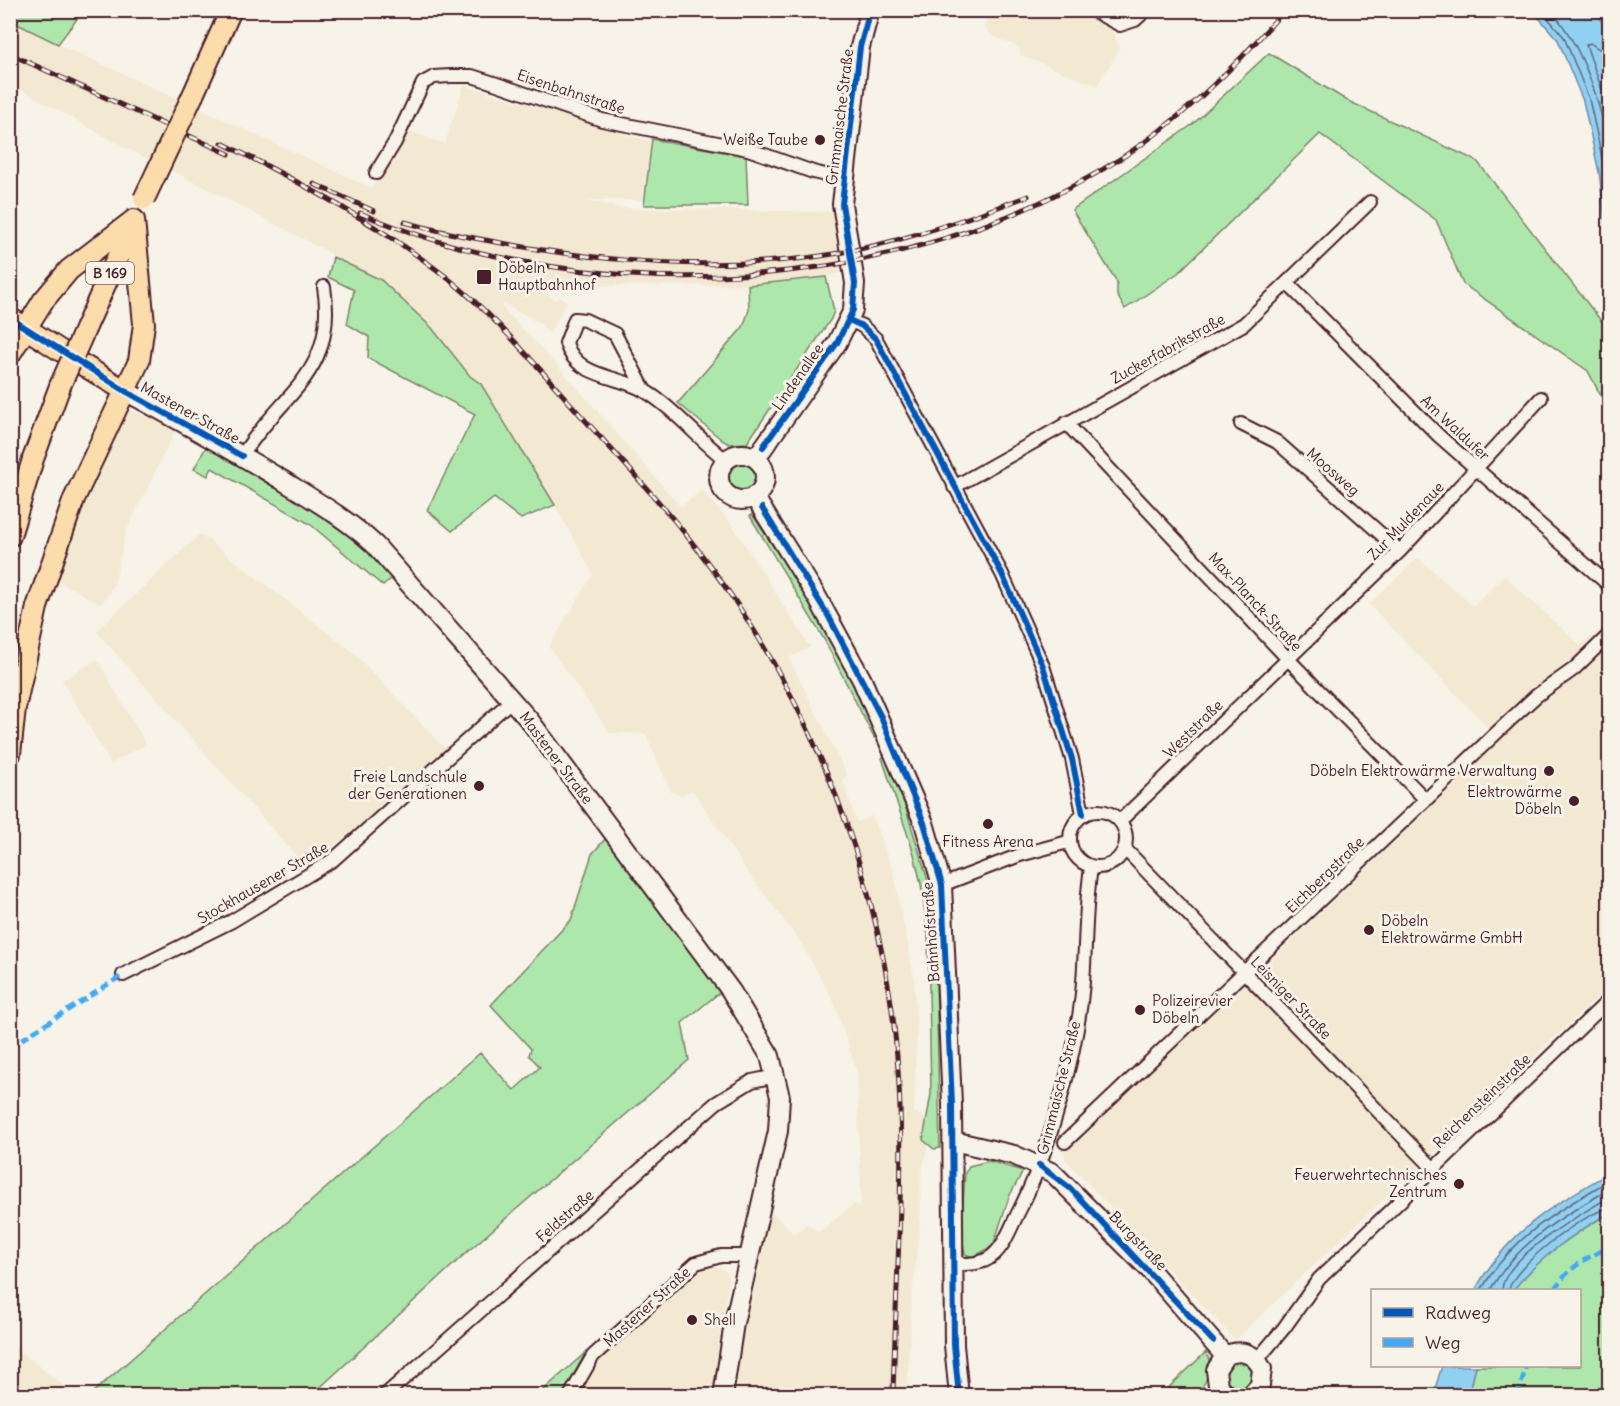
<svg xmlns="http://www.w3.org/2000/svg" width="1620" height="1406" font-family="Delius,sans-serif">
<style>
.built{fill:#f3e9d2}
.green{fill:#aee7ab;stroke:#7c836b;stroke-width:1.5}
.water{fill:#90d1f2;stroke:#748aa2;stroke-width:1.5}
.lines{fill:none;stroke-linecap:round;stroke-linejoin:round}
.shore{stroke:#66667b;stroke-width:1.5}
.minor-casing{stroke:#4a1f2b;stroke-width:16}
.secondary-casing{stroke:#4a1f2b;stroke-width:22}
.primary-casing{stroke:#4a1f2b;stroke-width:24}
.minor{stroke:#f7f3e8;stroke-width:12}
.secondary{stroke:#f7f3e8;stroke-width:18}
.primary{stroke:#fddcac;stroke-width:20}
.rail-casing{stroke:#4a1f2b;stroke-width:5}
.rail{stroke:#f7f3e8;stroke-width:3;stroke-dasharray:9;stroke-linecap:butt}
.primary-bridge-casing{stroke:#4a1f2b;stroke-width:24;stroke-linecap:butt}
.primary-bridge{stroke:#fddcac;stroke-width:20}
.quiet{stroke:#3fa9f5;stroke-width:4.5;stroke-dasharray:9 4.5;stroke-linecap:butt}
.cycleway-casing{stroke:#f7f3e8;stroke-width:10}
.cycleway{stroke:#0057b8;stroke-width:6}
.poi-dot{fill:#4a1f2b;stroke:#f7f3e8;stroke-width:2}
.labels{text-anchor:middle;stroke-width:6;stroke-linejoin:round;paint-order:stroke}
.shield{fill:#f7f3e8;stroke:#7e5f64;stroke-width:1.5}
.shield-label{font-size:14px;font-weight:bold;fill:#4a1f2b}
.street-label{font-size:15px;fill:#4a1f2b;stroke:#f7f3e8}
.poi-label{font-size:15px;fill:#4a1f2b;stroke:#f7f3e8;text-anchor:end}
</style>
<rect width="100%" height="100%" fill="#f7f3e8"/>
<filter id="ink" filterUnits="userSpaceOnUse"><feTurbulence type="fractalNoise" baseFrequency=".0167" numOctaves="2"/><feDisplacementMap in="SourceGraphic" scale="12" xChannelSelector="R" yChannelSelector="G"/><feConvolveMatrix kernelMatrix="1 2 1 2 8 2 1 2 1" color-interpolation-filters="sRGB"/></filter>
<g filter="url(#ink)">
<path class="built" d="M975,11H1081L1110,26L1120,48L1097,86L1020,55L1019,47L992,36L984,26L986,21Z
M10,22L372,188L407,130L445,144L464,85L651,142L642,200H587L619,208L835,212L849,270L826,277L748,285L587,286L586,290L545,284L542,292L557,300L559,297L567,301L550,333L542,328L543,325L527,316L504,304L502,307L558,366L681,507L702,490L733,526L810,647L789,658L847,775L842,780L857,822L872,816L894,874L914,977L917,1028L914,1112L927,1119L924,1140L928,1144L921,1175L920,1226L912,1295L907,1395H733L740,1350L772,1212L794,1234L807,1224L819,1232L854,1204L861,1207L857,1072L834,1002L801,943L746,870L693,791L680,795L671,792L646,734L610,733L549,647L593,574L555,505L481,384L470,376L432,328L381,280L206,188L120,145L11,84Z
M130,410L177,427L126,532L114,585L101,604L51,578L91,474Z
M200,534L352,651L451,755L306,867L96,631Z
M1418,558L1473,606L1504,576L1580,645L1609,624V986L1235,1340L1065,1159L1064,1149L1264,967L1500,740L1369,604Z
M97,660L146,744L111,764L62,680Z
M719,1267L726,1271L729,1280L717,1357L716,1395L578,1396L598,1363L619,1341L702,1268Z
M13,1346L76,1395H11V1353Z"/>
<path class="green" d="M10,11L11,10L83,11L58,44L11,21Z
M1269,53L1346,100L1477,161L1609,331V412L1588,371L1463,284L1436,220L1320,134L1178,273L1125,309L1117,295V282L1072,210L1193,124Z
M652,139L746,156L748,205H644Z
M333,257L381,280L432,328L470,376L481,384L555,505L521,519L494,498L452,531L427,510L475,414L368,358L369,337L347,324L354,290L328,277Z
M826,277L834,311L831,319L747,443L729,444L722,440L678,403L743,327L749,310L748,285Z
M206,447C272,485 342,518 393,577L383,586L310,524L212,468L208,476L194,469Z
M726 478a15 15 0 1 1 30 0a15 15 0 1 1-30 0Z
M752,514L822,620L859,690L878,737L874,738L825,641L750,516Z
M885,756L902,796L930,887L935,931L940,1148L934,1149L923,1140L931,1094L928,936L921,884L914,854L882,758Z
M606,838L720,992L682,1023L689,1060L467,1252L312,1395L89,1396L480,1053L514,1090L540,1067L529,1055L531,1049L491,1005L571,920L592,854Z
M989,1161L1023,1171L1009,1197L993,1246L973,1257L965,1254L961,1234L965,1173L969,1166Z
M1609,1213V1395L1469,1396L1476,1366H1580V1290H1513C1541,1256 1572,1235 1609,1213Z
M586,1352L562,1395H538Z
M1206,1352C1214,1366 1206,1386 1195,1395L1160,1396Z
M1224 1375a15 15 0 1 1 30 0a15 15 0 1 1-30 0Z"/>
<path class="water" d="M1533,11H1594L1609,31V254L1599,172L1583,101L1558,40Z
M1609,1173V1213C1572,1235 1541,1256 1513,1290H1475C1508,1231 1552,1206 1609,1173Z
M1442,1366H1476L1469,1395H1433Z"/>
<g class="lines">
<path class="shore" d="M1541,10L1564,37L1589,99L1605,171L1610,215
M1551,10C1585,50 1600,102 1610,153
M1610,51L1599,49L1590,43L1586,45L1610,112
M1481,1290C1512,1237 1558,1210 1610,1180
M1490,1290C1518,1242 1562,1216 1610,1189
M1502,1290C1503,1259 1576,1217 1601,1202L1610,1201
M1509,1290C1512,1267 1586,1211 1610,1208"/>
<defs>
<path id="minor" d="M1092,10L1120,25L1135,20L1146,10
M376,173L395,142L423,83L434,77L451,76H472L494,83L602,120L748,149L813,172L843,179
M1287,283L1439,436L1610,586
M849,320L862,326L876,339L1002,574L1027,630L1043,666L1072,759L1083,814
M645,391L615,334L585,320L575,319L566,343C576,378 618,375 645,391C674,408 699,440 726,460
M1066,423L1287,658L1426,800
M1241,424L1277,442L1400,551
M242,456C280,393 338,375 324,287
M954,487L1244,324L1370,202
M1070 839a28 28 0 1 1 56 0a28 28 0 1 1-56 0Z
M1120,821L1400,551L1541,398
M1125,849L1434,1169
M942,885L1020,855L1068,842
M123,975L232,921L333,860L512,700
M1065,1142L1510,720L1536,696L1574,669L1610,634
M953,1264C966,1264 982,1265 992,1256C1004,1247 1011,1227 1018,1213C1049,1153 1078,1050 1083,982C1086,943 1085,906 1091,868
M1257,1360L1284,1328L1319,1279L1610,999
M384,1396L716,1103L752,1081L777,1076
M570,1396L593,1356L696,1263L721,1256H748"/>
<path id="secondary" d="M127,392C179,420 231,449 282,480C314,500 347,519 375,545L530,721L731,991L770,1056L780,1097L778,1131L734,1323L723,1396
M719 477a23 23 0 1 1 46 0a23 23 0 1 1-46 0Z
M756,458L837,343L853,310L855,283L842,204L860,47L870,10
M754,496L817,597L862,680L924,823L942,885L952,1104L954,1345L959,1396
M953,1141L1014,1155L1053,1173L1151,1271L1225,1356
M1228,1396L1218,1386L1216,1370L1225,1356C1240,1348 1255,1353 1262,1369L1260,1385L1250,1396"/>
<path id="primary" d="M193,95L231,10
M10,318L61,351
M86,327L132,225
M10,354L43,301L69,270L134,220
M83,365L127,392
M10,536L33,459L60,386
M10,754L15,708L37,607L74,499L139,361L144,324L134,220"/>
</defs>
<use href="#minor" class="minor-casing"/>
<use href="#secondary" class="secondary-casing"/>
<use href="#primary" class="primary-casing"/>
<use href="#minor" class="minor"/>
<use href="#secondary" class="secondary"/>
<use href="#primary" class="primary"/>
<defs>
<path id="rail" d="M10,54L229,154
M222,143C298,181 378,224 445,276C497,317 540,370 584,419C628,468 674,516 713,570C804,693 864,840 889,990C911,1125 896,1260 893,1396
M314,184L374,211
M360,213C595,313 906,296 1123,157C1184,117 1237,66 1284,10
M405,222C439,232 473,238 507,244C605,262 707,270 806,258C882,249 957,223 1028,196"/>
</defs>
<use href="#rail" class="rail-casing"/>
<use href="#rail" class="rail"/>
<defs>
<path id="primary-bridge" d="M144,199L193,95
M60,386L86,327"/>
</defs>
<use href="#primary-bridge" class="primary-bridge-casing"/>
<use href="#primary-bridge" class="primary-bridge"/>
<path class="quiet" d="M1605,10L1610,16
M10,1047L123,975
M1555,1290C1568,1267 1586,1258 1610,1247
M1518,1396L1526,1366"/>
<defs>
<path id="cycleway" d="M10,318L127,392L242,456
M849,320L862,326L876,339L1002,574L1027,630L1043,666L1072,759L1083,814
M763,447L837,343L853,310L855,283L842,204L860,47L870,10
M762,508L829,617L881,717L924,823L942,885L952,1104L954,1345L959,1396
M1039,1165L1070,1188L1213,1341"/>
</defs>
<use href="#cycleway" class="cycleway-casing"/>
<use href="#cycleway" class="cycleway"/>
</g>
</g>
<g class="poi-dot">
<circle cx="820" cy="140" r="6"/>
<rect x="476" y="269" width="16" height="16" rx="3"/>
<circle cx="1549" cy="771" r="6"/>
<circle cx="479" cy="786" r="6"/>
<circle cx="1574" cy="801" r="6"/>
<circle cx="988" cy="824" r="6"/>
<circle cx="1369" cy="930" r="6"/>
<circle cx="1140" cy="1010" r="6"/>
<circle cx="1459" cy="1184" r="6"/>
<circle cx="692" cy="1320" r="6"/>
</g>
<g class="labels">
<rect class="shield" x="86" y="262" width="48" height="22" rx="4.5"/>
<g class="shield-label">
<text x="110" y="278">B 169</text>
</g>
<g class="street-label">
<text transform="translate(571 92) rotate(18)" y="5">Eisenbahnstraße</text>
<text transform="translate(840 117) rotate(-83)" y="5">Grimmaische Straße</text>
<text transform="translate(1168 349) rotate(-29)" y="5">Zuckerfabrikstraße</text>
<text transform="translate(798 377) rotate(-55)" y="5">Lindenallee</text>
<text transform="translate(190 413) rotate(29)" y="5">Mastener Straße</text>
<text transform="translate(1455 428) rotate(43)" y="5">Am Waldufer</text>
<text transform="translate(1333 472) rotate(41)" y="5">Moosweg</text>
<text transform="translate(1406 521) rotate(-46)" y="5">Zur Muldenaue</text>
<text transform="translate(1255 602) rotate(47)" y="5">Max-Planck-Straße</text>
<text transform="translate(1193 729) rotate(-44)" y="5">Weststraße</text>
<text transform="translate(556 758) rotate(53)" y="5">Mastener Straße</text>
<text transform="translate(1325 875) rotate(-44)" y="5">Eichbergstraße</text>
<text transform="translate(263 883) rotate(-30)" y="5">Stockhausener Straße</text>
<text transform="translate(931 932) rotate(-94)" y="5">Bahnhofstraße</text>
<text transform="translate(1291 998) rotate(46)" y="5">Leisniger Straße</text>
<text transform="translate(1059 1088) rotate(-76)" y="5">Grimmaische Straße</text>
<text transform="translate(1482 1101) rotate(-44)" y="5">Reichensteinstraße</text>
<text transform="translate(565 1216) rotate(-41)" y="5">Feldstraße</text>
<text transform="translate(1138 1241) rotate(46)" y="5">Burgstraße</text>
<text transform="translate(647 1307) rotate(-42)" y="5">Mastener Straße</text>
</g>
<g class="poi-label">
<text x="808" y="145">Weiße Taube</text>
<text x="498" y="273" text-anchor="start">Döbeln<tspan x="498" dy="17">Hauptbahnhof</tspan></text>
<text x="1537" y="776">Döbeln Elektrowärme Verwaltung</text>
<text x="467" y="782">Freie Landschule<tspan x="467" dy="17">der Generationen</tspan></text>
<text x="1562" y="797">Elektrowärme<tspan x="1562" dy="17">Döbeln</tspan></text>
<text x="988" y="847" text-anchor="middle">Fitness Arena</text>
<text x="1381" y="926" text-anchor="start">Döbeln<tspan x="1381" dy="17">Elektrowärme GmbH</tspan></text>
<text x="1152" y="1006" text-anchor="start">Polizeirevier<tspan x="1152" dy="17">Döbeln</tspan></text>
<text x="1447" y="1180">Feuerwehrtechnisches<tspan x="1447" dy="17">Zentrum</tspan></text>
<text x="704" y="1325" text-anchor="start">Shell</text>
</g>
</g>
<rect width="1620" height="1406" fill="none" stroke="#f7f3e8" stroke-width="36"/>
<rect x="18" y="18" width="1584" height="1370" fill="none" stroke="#4a1f2b" stroke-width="2" filter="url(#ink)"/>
<rect x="1371" y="1289" width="210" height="78" fill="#f7f3e8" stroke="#b29e9c" stroke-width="1.5"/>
<rect x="1383" y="1308" width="30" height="9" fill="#0057b8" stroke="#b29e9c" stroke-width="1.5"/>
<text x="1425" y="1319" font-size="18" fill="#4a1f2b">Radweg</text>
<rect x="1383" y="1338" width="30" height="9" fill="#3fa9f5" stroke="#b29e9c" stroke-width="1.5"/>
<text x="1425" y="1349" font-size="18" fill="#4a1f2b">Weg</text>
</svg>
